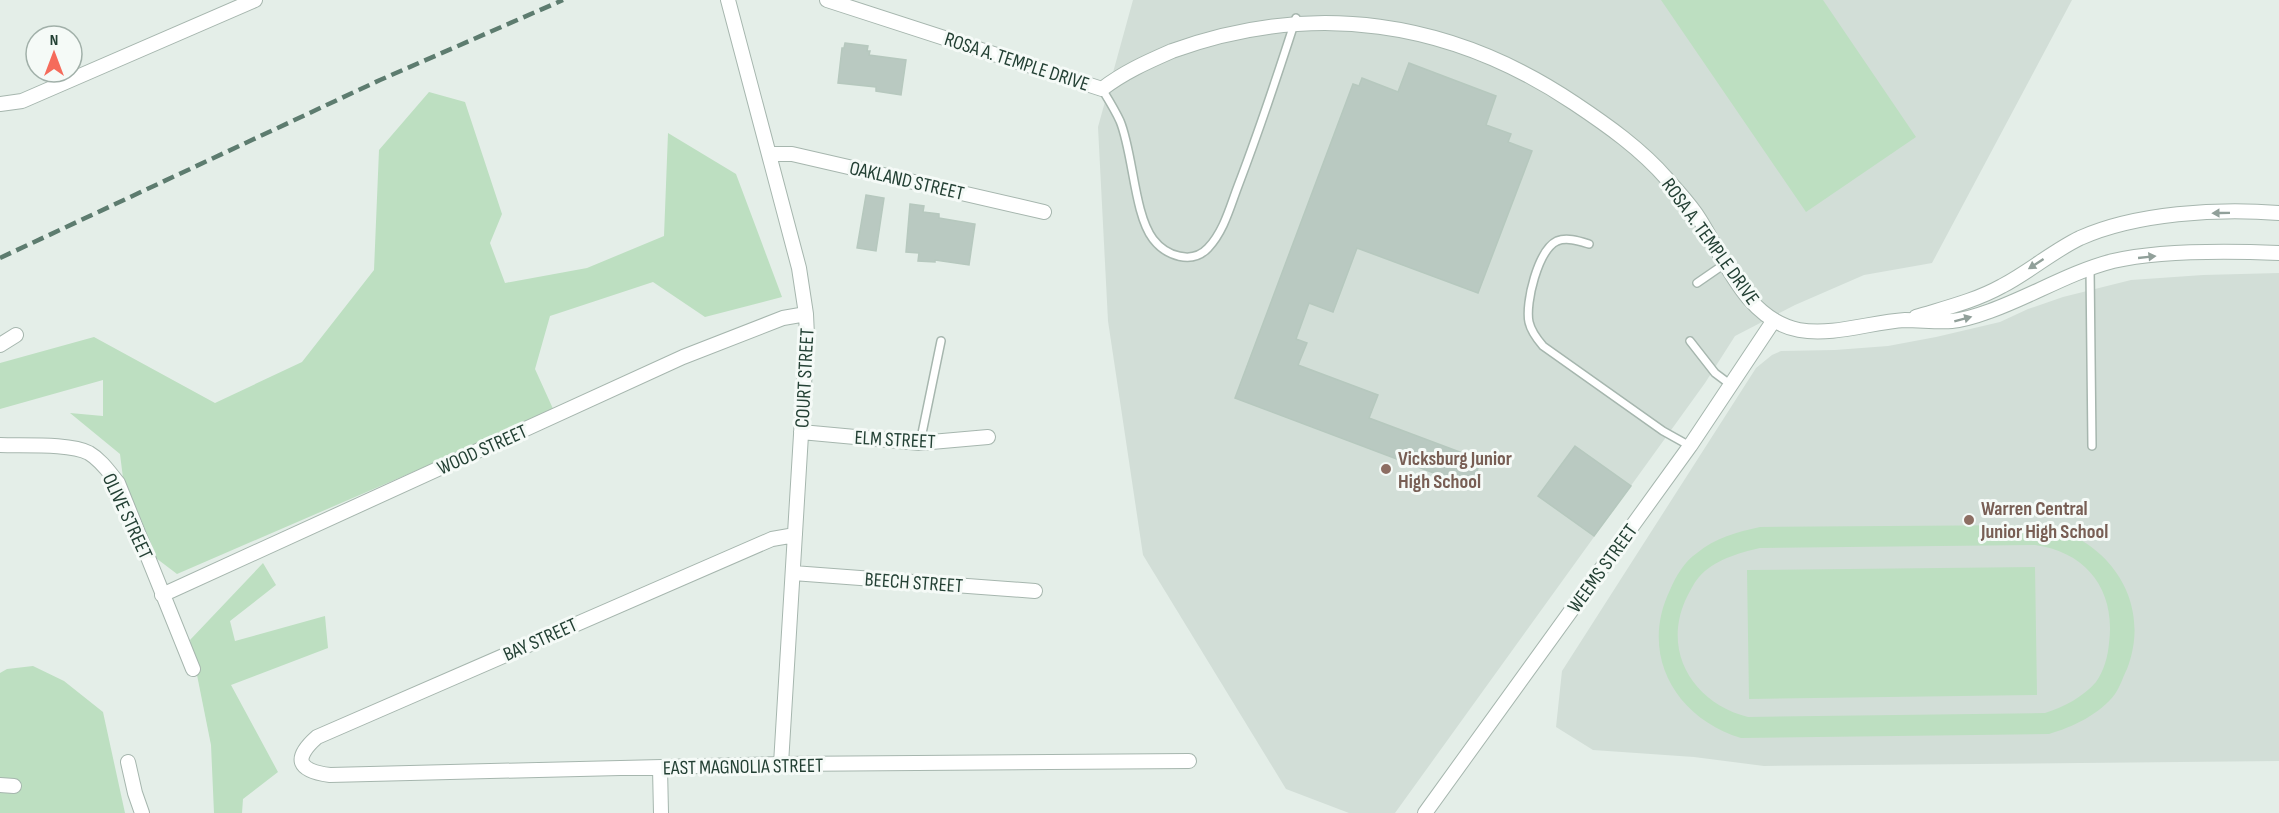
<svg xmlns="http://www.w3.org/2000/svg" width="2279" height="813" font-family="'Sofia Sans Condensed',sans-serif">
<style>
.built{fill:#d2ded7}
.green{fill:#bddfc1;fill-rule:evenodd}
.building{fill:#b9c9c1;stroke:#b6c8be;stroke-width:1.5}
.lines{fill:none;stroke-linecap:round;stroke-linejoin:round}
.service-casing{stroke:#a6b6ae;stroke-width:10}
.minor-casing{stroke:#a6b6ae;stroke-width:16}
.service{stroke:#fff;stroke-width:7}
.minor{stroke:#fff;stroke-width:14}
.rail{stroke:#5d7c6f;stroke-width:4.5;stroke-dasharray:12 6;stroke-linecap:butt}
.oneway{fill:#91a09a}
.education-dot{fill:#8d6e63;stroke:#f5faf7;stroke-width:2}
.labels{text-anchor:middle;stroke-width:6;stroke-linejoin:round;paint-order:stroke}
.street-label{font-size:20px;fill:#234034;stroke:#f5faf7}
.education-label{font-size:20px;font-weight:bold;fill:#785e54;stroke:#f5faf7;text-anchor:start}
</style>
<rect width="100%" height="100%" fill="#e4eee8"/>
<path class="built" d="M1133,0H2072L1932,263L1864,275L1795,305L1735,336L1705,383L1395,813H1349L1286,789L1143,555L1108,321L1098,127Z
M2279,273V761L1764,766L1694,757L1593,750L1556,727L1562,671L1756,368L1772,355L1781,351L1835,350L1888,346L1936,337L2000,322L2028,309L2063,297L2131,280L2203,275Z"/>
<path class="green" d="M1661,0H1823L1916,137L1806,212Z
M429,92L465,102L502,214L490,243L505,283L587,268L664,236L668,133L736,174L782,297L705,317L653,282L550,316L535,369L554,411L177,574L148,552L128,518L120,454L70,413L103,416V380L0,409V363L94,337L215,403L302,362L374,270L379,150Z
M2042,525C2109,539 2153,602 2127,669C2123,677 2120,687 2115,694C2100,714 2073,727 2049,734L1741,738C1675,718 1639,654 1670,590C1676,576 1684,562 1697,553C1715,538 1737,532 1760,527ZM2035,545C2087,552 2116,591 2109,643C2108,656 2104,671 2096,682C2083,697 2064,707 2045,713L1748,717C1696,704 1662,655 1685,601C1689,593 1693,584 1699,577C1714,560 1738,553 1760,548Z
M263,563L276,585L230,621L235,641L325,616L328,648L231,685L278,772L243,799L242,813H214L211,745L190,640Z
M2035,567L2037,695L1749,699L1747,570Z
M33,666L64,681L103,712L125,813H0V673L7,669Z"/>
<path class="building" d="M845,43L868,46L867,51H870L869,55L906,60L901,95L876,91V87L838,83L842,48H844Z
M1409,63L1496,96L1486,125L1511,134L1508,142L1532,151L1478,293L1357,248L1333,312L1309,303L1296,339L1307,343L1298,365L1378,395L1369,418L1481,460L1471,487L1235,398L1353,84L1359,86L1362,78L1398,92Z
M866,195L884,198L876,251L857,248Z
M910,204L924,206L923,212L939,214V218L975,224L969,265L935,260V262L918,261L919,253L906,252Z
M1575,446L1631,486L1594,536L1538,496Z"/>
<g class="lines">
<defs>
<path id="service" d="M1102,89C1108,99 1115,110 1120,121C1133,152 1134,214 1153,239C1166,256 1192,265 1208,248C1224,231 1230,207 1238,186C1259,131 1278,74 1296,18
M1589,244C1579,241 1567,237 1557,241C1538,250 1525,303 1529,322C1531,331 1537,339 1543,346L1663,431L1690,446
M2090,268L2092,446
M1697,283L1726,263
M1690,341L1715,373L1731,385
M920,443L941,341"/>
<path id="minor" d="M728,0L799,268L806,314L807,336L781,764
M827,0L1102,89C1124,72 1147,62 1172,51C1313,0 1450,20 1574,103C1607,125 1641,149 1667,179C1678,192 1691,205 1700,220C1725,260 1747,320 1799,330C1834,336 1871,322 1905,320C1921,320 1936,322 1952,321C1964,320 1979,315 1990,311C2032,296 2070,272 2113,261C2161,250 2230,251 2279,253
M0,104L22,101L255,0
M770,154H792L1044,212
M1916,317C1945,308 1975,301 2002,286C2029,272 2053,251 2080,238C2136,213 2218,208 2279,213
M0,345L16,335
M801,432L920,443L988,437
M0,445C22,446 70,443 89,453C101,460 109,472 118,483L193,669
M795,535L772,539L317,737C292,759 298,771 330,775L781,764L1189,761
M793,573L1035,591
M162,595L683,357L783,318L806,314
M128,762L135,793L142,813
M660,768L661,813
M0,785L14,786
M1425,813L1690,446L1774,320"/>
</defs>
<use href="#service" class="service-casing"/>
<use href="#minor" class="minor-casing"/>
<use href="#service" class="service"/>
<use href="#minor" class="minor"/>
<path class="rail" d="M0,258L380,80L563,0"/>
</g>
<defs><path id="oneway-solid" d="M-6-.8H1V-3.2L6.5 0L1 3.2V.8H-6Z" transform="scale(1.5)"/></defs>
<g class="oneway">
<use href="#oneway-solid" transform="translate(2221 213) rotate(179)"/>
<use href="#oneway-solid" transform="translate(2147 257) rotate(-6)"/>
<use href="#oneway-solid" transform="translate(2036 264) rotate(147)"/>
<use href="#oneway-solid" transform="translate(1963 319) rotate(-15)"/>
</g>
<g class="education-dot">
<circle cx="1386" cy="469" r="6"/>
<circle cx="1969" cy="520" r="6"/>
</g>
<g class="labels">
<g class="street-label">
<text transform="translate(1017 61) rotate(18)" y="7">ROSA A. TEMPLE DRIVE</text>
<text transform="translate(907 180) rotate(13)" y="7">OAKLAND STREET</text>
<text transform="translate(1711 241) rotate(54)" y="7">ROSA A. TEMPLE DRIVE</text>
<text transform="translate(804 378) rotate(-87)" y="7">COURT STREET</text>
<text transform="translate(895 439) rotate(3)" y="7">ELM STREET</text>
<text transform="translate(482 449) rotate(-24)" y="7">WOOD STREET</text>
<text transform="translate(128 516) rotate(65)" y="7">OLIVE STREET</text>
<text transform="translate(1602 568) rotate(-54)" y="7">WEEMS STREET</text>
<text transform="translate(914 582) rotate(4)" y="7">BEECH STREET</text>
<text transform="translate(540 639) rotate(-24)" y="7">BAY STREET</text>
<text transform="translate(743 766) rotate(-1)" y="7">EAST MAGNOLIA STREET</text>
</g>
<g class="education-label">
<text x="1398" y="465">Vicksburg Junior<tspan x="1398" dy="23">High School</tspan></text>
<text x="1981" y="515">Warren Central<tspan x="1981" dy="23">Junior High School</tspan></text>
</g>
</g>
<g transform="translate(54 54)"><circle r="28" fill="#f5faf7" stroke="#a1b0a9" stroke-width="1.5"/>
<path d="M0-4.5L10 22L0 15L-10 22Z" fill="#f56b5b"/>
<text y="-9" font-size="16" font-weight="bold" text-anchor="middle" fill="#234034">N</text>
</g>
</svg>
